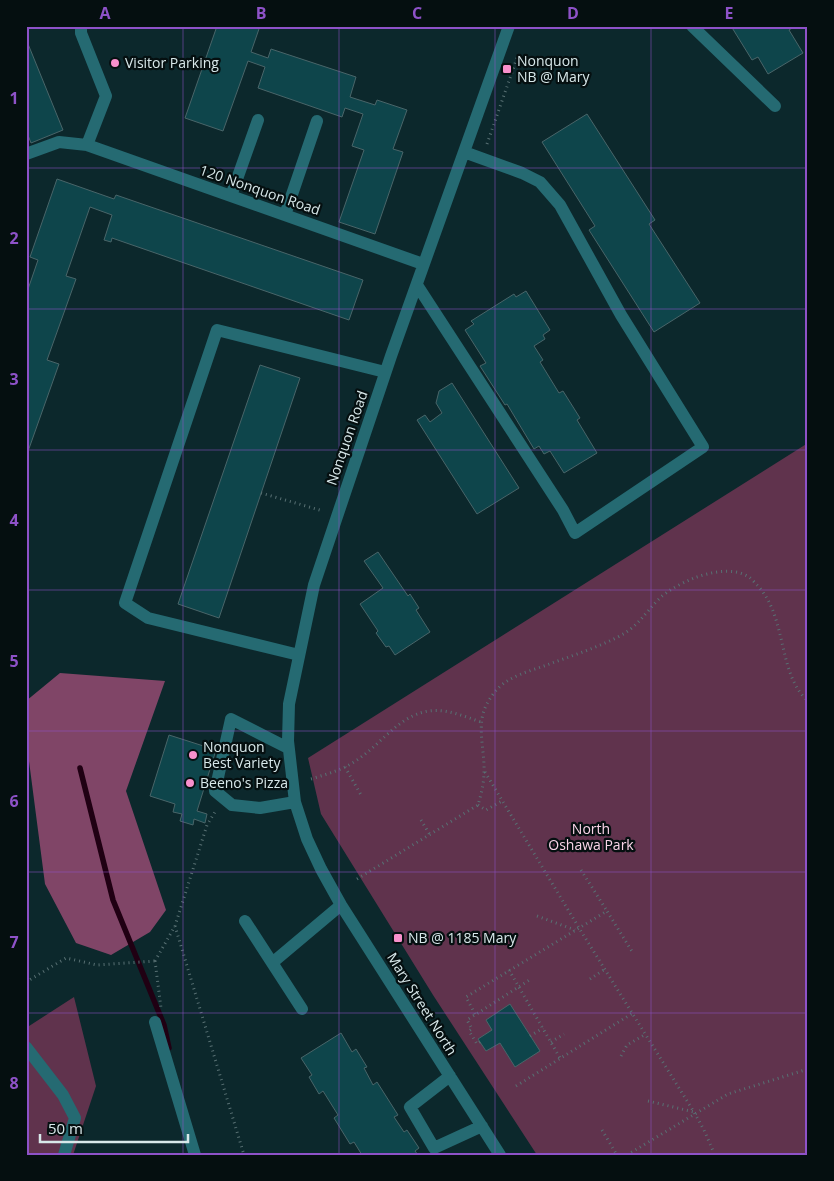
<svg xmlns="http://www.w3.org/2000/svg" width="834" height="1181" font-family="'Open Sans',sans-serif">
<style>
.green{fill:#60334d}
.forest{fill:#804567}
.lines{fill:none;stroke-linecap:round;stroke-linejoin:round}
.stream{stroke:#200013;stroke-width:5.5}
.building{fill:#0e454b;stroke:#496569}
.path{stroke:#587073;stroke-width:3;stroke-dasharray:1 4;stroke-linecap:butt}
.minor{stroke:#256a72;stroke-width:12}
.grid{fill:none;stroke:#8e52c8;stroke-width:1;stroke-opacity:0.55}
.poi-dot{fill:#f890cc;stroke:#050f10;stroke-width:2}
.labels{text-anchor:middle;stroke-width:4.5;stroke-linejoin:round;paint-order:stroke}
.poi-label{font-size:14px;fill:#d8e8ea;stroke:#050f10;text-anchor:start}
.street-label{font-size:14px;fill:#d8e8ea;stroke:#050f10}
.park-label{font-size:14px;fill:#fad4e8;stroke:#050f10}
.neatline{fill:none;stroke:#8e52c8;stroke-width:2}
.grid-label{font-size:16px;text-anchor:middle;font-weight:bold;fill:#8e52c8}
</style>
<rect width="100%" height="100%" fill="#0c282c"/>
<path class="green" d="M808,443V1155H537L433,995L321,814L308,758Z
M74,997L96,1086L73,1155H26V1028Z"/>
<path class="forest" d="M60,673L165,681L126,791L166,910L150,932L111,955L76,943L45,884L26,738V701Z"/>
<g class="lines">
<path class="stream" d="M80,768L113,900L164,1025L169,1048"/>
</g>
<path class="building" d="M217,26H260L251,52L268,58L271,49L356,77L350,97L375,105L377,100L407,110L393,149L403,152L375,234L339,222L364,150L352,146L363,114L345,108L342,117L258,88L265,67L248,61L223,131L185,118Z
M731,26H795L789,30L803,53L768,74L758,57L752,60Z
M26,39L63,130L31,143L26,130Z
M587,114L655,220L649,224L700,303L654,332L589,230L595,226L542,142Z
M57,179L114,199L116,195L363,280L349,320L112,238L111,242L104,240L112,215L90,207L66,276L76,279L47,360L59,364L26,457V295L38,260L30,257Z
M526,291L550,330L543,335L545,339L534,346L543,360L540,362L559,393L563,391L580,418L577,420L597,453L564,473L550,451L544,454L539,446L534,449L507,404L505,405L480,366L486,363L465,330L474,324L471,321L514,294L516,297Z
M260,365L300,378L219,618L178,604Z
M452,383L519,488L477,514L417,420L425,415L430,422L442,413L436,403L439,391Z
M378,552L408,596L410,594L419,608L416,610L430,632L395,655L389,646L386,647L376,633L378,631L360,604L383,588L364,561Z
M169,735L216,750L197,811L207,814L205,823L194,819L193,825L180,821L182,814L173,812L175,804L150,796Z
M510,1004L540,1051L515,1067L500,1043L486,1051L478,1039L492,1030L486,1020Z
M341,1033L352,1052L356,1049L367,1067L364,1068L373,1085L377,1082L398,1115L394,1117L404,1132L407,1130L419,1148L415,1151L418,1155H362L354,1142L350,1144L334,1118L338,1115L323,1091L319,1094L309,1077L312,1075L301,1058Z"/>
<g class="lines">
<path class="path" d="M487,144L518,55
M261,493L323,511
M345,767L361,795
M485,772L579,928L694,1112L704,1130L714,1153
M311,779C327,774 343,770 357,760C386,741 404,706 444,711C457,713 469,718 481,722
M478,805L486,810L502,801
M421,820L430,835
M581,870L607,911
M357,879L478,805C481,795 484,783 484,772C485,749 475,723 488,702C493,693 500,685 509,680C519,674 532,670 544,666C568,657 594,649 618,637C639,626 643,615 659,599C668,590 682,583 694,578C711,572 733,567 749,577C752,579 755,583 757,585C788,617 777,674 808,701
M537,916L575,930
M175,926L244,1155
M155,961L175,926L207,825L215,812
M155,961L161,1008
M509,970L560,1058
M590,979L605,969
M26,982L66,958L97,965L155,961
M475,1014L466,997L607,911L633,953
M530,1036L543,1028
M480,1042L477,1044L469,1031L472,1029L467,1020L531,979
M551,1042L564,1034
M621,1056L627,1045L646,1034
M516,1086L633,1013
M648,1101L694,1112
M602,1130L617,1155
M627,1155L728,1094L808,1069"/>
<path class="minor" d="M81,26V33L106,96L87,145L423,264
M692,26L775,106
M26,154L59,142L87,145
M231,196L258,120
M285,215L317,121
M417,285L563,510L575,533L703,447L621,315L560,205L540,182L522,173L464,152
M299,655L148,618L125,603L217,330L385,372
M288,748L231,719L215,791L232,805L260,808L295,802
M245,921L302,1009
M272,963L341,905
M155,1022L195,1155
M26,1047L63,1095L75,1118L64,1155
M450,1076L410,1107L434,1148L482,1126
M500,1155L341,905L321,869L307,839L295,802L288,741L289,704L314,585L391,356L509,26"/>
</g>
<path class="grid" d="M183,26V1155M339,26V1155M495,26V1155M651,26V1155M26,168H808M26,309H808M26,450H808M26,590H808M26,731H808M26,872H808M26,1013H808"/>
<g class="poi-dot">
<circle cx="115" cy="63" r="5"/>
<rect x="502" y="64" width="10" height="10" rx="2.5"/>
<circle cx="193" cy="755" r="5"/>
<circle cx="190" cy="783" r="5"/>
<rect x="393" y="933" width="10" height="10" rx="2.5"/>
</g>
<g class="labels">
<g class="poi-label">
<text x="517" y="66">Nonquon<tspan x="517" dy="16">NB @ Mary</tspan></text>
<text x="125" y="68">Visitor Parking</text>
<text x="203" y="752">Nonquon<tspan x="203" dy="16">Best Variety</tspan></text>
<text x="200" y="788">Beeno's Pizza</text>
<text x="408" y="943">NB @ 1185 Mary</text>
</g>
<g class="street-label">
<text transform="translate(260 190) rotate(19)" y="5">120 Nonquon Road</text>
<text transform="translate(347 438) rotate(-71)" y="5">Nonquon Road</text>
<text transform="translate(422 1004) rotate(58)" y="5">Mary Street North</text>
</g>
<g class="park-label">
<text x="591" y="834">North<tspan x="591" dy="16">Oshawa Park</tspan></text>
</g>
</g>
<rect width="834" height="1181" fill="none" stroke="#050f10" stroke-width="55"/>
<path d="M40 1134v8h148v-8" fill="none" stroke="#d8e8ea" stroke-width="2.5"/>
<text x="48" y="1134" font-size="15" fill="#d8e8ea" stroke="#050f10" stroke-width="4" paint-order="stroke">50 m</text>
<rect x="28" y="28" width="778" height="1126" class="neatline"/>
<g class="grid-label">
<text x="105" y="19">A</text>
<text x="261" y="19">B</text>
<text x="417" y="19">C</text>
<text x="573" y="19">D</text>
<text x="729" y="19">E</text>
<text x="14" y="104">1</text>
<text x="14" y="244">2</text>
<text x="14" y="385">3</text>
<text x="14" y="526">4</text>
<text x="14" y="667">5</text>
<text x="14" y="807">6</text>
<text x="14" y="948">7</text>
<text x="14" y="1089">8</text>
</g>
</svg>
